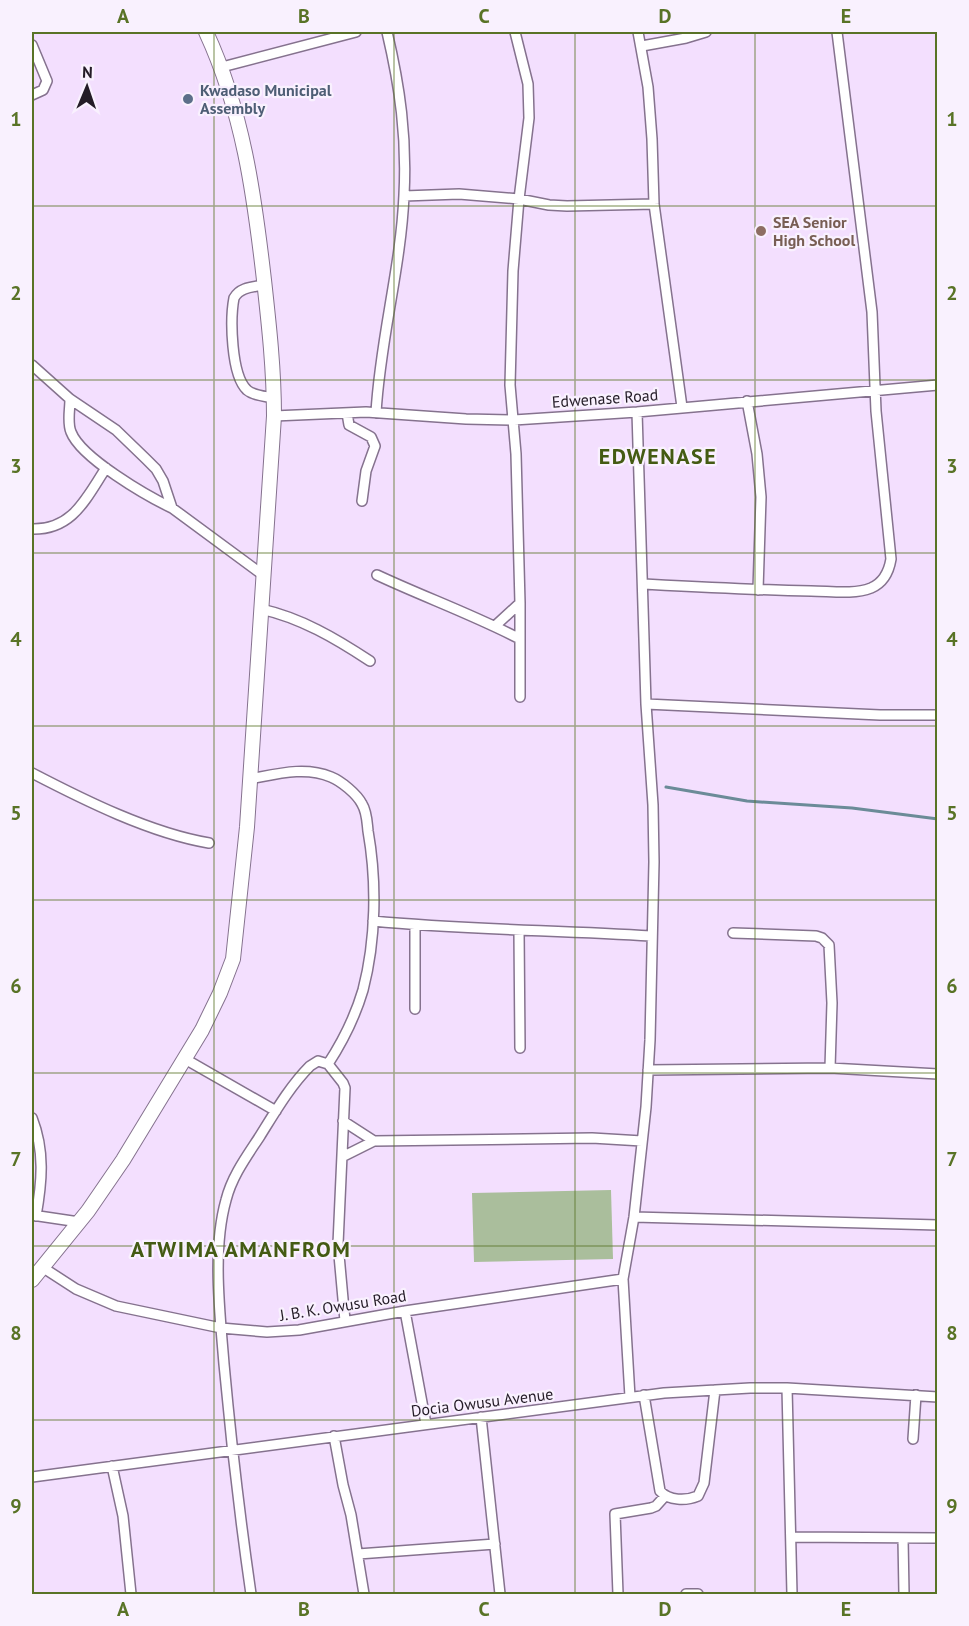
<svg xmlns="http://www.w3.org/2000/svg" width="969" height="1626" font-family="'PT Sans',sans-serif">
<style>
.green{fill:#aabe9c}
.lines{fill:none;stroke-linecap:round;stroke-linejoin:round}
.stream{stroke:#6b8b98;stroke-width:3}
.street-casing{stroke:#85728e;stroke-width:12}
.secondary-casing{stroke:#85728e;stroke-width:16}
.street{stroke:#fff;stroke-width:9}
.secondary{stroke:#fff;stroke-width:14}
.grid{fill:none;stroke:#597326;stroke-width:1.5;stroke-opacity:0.55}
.service-dot{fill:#5c6f8a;stroke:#f9f1fe;stroke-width:2}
.education-dot{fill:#8d6e63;stroke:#f9f1fe;stroke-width:2}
.labels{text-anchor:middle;stroke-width:4.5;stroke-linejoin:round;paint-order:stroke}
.service-label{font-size:16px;font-weight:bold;fill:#4e5e75;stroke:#f9f1fe;text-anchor:start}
.education-label{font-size:16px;font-weight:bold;fill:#785e54;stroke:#f9f1fe;text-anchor:start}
.street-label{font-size:16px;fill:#241c27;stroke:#f9f1fe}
.district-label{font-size:22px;font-weight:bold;letter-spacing:1.5px;fill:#445b13;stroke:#f9f1fe}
.neatline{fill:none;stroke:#597326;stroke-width:2}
.grid-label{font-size:20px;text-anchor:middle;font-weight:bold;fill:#597326}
</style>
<rect width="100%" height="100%" fill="#f3dffe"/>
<path class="green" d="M611,1190L613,1259L474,1262L472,1193Z"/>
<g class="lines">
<path class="stream" d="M666,787L747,801L852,808L938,819"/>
<defs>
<path id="street" d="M515,32L528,84L529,118L519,199L513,271L510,385L516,454L520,603V697
M638,32L648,87L652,139L654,204L682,407
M32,45L47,81L43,90L32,95
M642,46L686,38L706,32
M222,67L356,32
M404,196L459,194L519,199L549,205L567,206L654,204
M264,285C253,287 240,287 234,298C230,319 231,375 247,390C254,396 265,396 274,398
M32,365L70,399L116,430L146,459L156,469L163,481L172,508L263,575
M70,399C70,410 67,423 71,432C81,458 147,496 172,508
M747,401L757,454L761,497L758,590
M347,413L349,425L371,437L375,446L366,471L362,501
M376,413C380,339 401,268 404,195C407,137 400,87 387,32
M274,416L366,412L466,419L514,420L637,412L938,385
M32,529C73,530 86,498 106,468
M377,575C424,597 474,615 520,639
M644,584C700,587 755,590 811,591C830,591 853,595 871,588C883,583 889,571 891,559L876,411L872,312L837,32
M261,609C301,618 335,638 370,661
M495,626L520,603
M646,704L880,715H938
M32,773C84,800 150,833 209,843
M250,779C277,774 305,766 331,777C341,781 357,794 362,804C367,812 367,822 368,831C377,882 376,940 363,990C355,1017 343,1041 328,1064L318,1061L310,1066C290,1086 275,1112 260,1136C247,1156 232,1176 226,1200C212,1250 220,1313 224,1364C231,1441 240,1518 251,1594
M373,921C466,930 558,930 651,936
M415,925V1009
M519,931L520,1048
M733,933L816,936L822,938L829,945L832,1003L830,1068
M185,1059L276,1111
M328,1064L343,1083L345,1088L338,1244L345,1321
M648,1070L830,1068L938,1074
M32,1118C45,1151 42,1182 36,1216
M343,1121L374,1141
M342,1157L374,1141L592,1138L642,1141
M32,1215L79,1222
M634,1217L938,1225
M42,1267L76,1289L116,1306L221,1328L267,1332L299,1330L405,1311L623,1279
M405,1311L426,1424
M787,1388L792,1594
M644,1395L660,1491C669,1501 686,1501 698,1496L704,1483L715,1390
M630,1397L623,1279L634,1217L646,1107L650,1040L654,862L653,805L646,704L637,412
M481,1417L500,1594
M334,1436L343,1485L351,1515L364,1594
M913,1439L916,1395
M112,1466L123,1516L131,1594
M32,1477L664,1393L750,1388H787L938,1397
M791,1537L938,1538
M903,1538L904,1594
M358,1554L495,1544
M618,1594L615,1514L651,1508L656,1506L665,1496
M686,1594H698"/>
<path id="secondary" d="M32,1280L88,1211L123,1160L202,1030L220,993L233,959L247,827L274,416C274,370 269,325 264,280C254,193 243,112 206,32"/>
</defs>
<use href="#street" class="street-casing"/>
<use href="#secondary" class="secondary-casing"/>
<use href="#street" class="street"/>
<use href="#secondary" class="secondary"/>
</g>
<path class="grid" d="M214,32V1594M394,32V1594M575,32V1594M755,32V1594M32,206H938M32,380H938M32,553H938M32,726H938M32,900H938M32,1073H938M32,1246H938M32,1420H938"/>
<circle class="service-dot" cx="188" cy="99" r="6"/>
<circle class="education-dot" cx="761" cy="231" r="6"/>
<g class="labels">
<g class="service-label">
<text x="200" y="96">Kwadaso Municipal<tspan x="200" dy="18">Assembly</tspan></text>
</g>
<g class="education-label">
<text x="773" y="228">SEA Senior<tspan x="773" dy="18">High School</tspan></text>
</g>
<g class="street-label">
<text transform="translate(605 398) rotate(-4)" y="6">Edwenase Road</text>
<text transform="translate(343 1305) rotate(-9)" y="6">J. B. K. Owusu Road</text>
<text transform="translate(482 1402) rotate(-7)" y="6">Docia Owusu Avenue</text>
</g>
<g class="district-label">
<text x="658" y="464">EDWENASE</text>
<text x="241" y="1257">ATWIMA AMANFROM</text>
</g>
</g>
<rect width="969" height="1626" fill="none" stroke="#f9f1fe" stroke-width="66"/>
<g transform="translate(87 87) rotate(2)" stroke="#f9f1fe" stroke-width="4.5" paint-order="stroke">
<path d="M0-4.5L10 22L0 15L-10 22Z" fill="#241c27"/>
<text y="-9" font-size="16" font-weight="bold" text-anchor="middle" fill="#241c27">N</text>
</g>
<rect x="33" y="33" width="903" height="1560" class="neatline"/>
<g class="grid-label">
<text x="123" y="23">A</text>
<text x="304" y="23">B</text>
<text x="484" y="23">C</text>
<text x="665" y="23">D</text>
<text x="846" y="23">E</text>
<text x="16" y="126">1</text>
<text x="952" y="126">1</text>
<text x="16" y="300">2</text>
<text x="952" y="300">2</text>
<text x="16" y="473">3</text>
<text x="952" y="473">3</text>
<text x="16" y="646">4</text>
<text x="952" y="646">4</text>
<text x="16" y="820">5</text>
<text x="952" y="820">5</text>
<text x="16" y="993">6</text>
<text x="952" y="993">6</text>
<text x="16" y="1166">7</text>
<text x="952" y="1166">7</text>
<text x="16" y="1340">8</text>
<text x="952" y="1340">8</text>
<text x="16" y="1513">9</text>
<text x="952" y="1513">9</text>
<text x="123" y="1616">A</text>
<text x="304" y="1616">B</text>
<text x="484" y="1616">C</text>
<text x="665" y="1616">D</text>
<text x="846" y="1616">E</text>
</g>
</svg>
